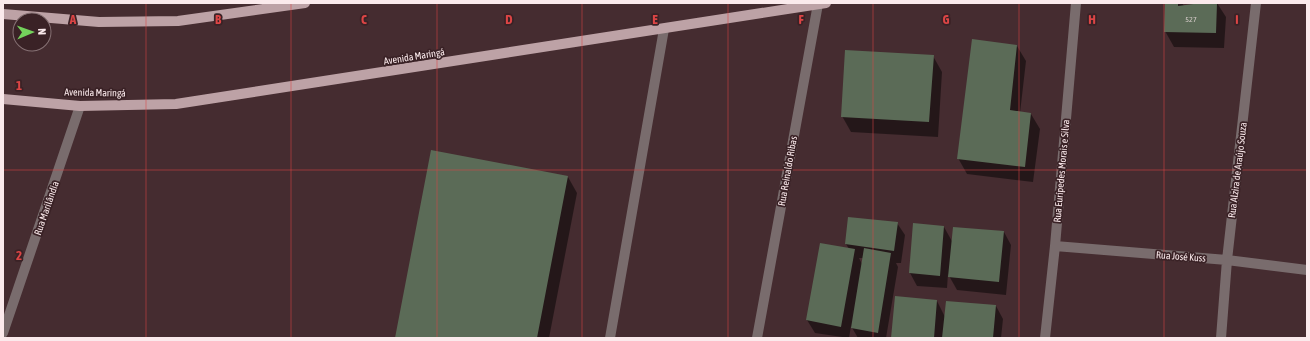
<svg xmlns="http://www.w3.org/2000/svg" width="1310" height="341" font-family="'Asap Condensed',sans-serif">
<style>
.shadow{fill:#0007;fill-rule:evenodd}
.building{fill:#5b6b57}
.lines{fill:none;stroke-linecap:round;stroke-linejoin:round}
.service{stroke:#796c6d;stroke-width:10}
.minor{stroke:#796c6d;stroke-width:10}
.primary{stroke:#bda2a6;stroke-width:10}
.grid{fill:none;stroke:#dc4545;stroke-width:1;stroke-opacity:0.55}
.labels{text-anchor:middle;stroke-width:3.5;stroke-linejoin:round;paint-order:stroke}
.number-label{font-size:8px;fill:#d3cac7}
.street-label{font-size:10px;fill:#fbeaec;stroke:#3a2226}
.grid-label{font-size:13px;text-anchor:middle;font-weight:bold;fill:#dc4545;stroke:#3a2226;stroke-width:3.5;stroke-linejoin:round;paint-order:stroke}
</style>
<rect width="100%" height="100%" fill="#452c30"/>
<path class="shadow" d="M1166,3H1182L1184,6L1217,3L1226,17L1224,48L1174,47L1165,31Z
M1017,46L1026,61L1020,113L1031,114L1040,129L1033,182L967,174L958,158Z
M933,56L942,72L938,137L851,132L842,116Z
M568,177L577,193L549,338H396Z
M897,223L905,235L901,263H896L898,267L886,338H858L851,326L849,338L815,333L807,320L849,249L846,244ZM859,258H863L862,264Z
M944,227L953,243L1004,232L1011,245L1006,295L957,290L948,274L947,288L917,286L910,273Z
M937,301L945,317L996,306L1003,319L1001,338H892Z"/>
<path class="building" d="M1165,3H1178V6L1201,3H1217L1216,33L1164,32Z
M972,39L1017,45L1010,110L1031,113L1025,167L957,159Z
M845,50L934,55L929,122L841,117Z
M431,150L568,176L537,338H395Z
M848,217L898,222L894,251L845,244Z
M913,223L944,226L940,276L909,273Z
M953,227L1004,231L999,282L948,277Z
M820,243L855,249L841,327L806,320Z
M864,248L891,253L878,333L851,328Z
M895,296L937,300L934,338H891Z
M946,301L996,305L993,338H942Z"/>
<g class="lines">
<path class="service" d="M610,338L664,29"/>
<path class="minor" d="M1055,246L1227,260L1307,270
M3,333L80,106
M757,338L818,4
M1045,338L1055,246L1076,3
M1221,338L1227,260L1256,3"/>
<path class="primary" d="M3,14L99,22L178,21L305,3
M3,99L80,106L176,104L826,3"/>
</g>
<path class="grid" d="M146,3V338M291,3V338M437,3V338M582,3V338M728,3V338M873,3V338M1019,3V338M1164,3V338M3,170H1307"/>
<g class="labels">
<g class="number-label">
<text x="1191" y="22">527</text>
</g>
<g class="street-label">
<text transform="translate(414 56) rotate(-9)" y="4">Avenida Maringá</text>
<text transform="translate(95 92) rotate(1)" y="4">Avenida Maringá</text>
<text transform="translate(1237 170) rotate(-83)" y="4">Rua Alzira de Araújo Souza</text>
<text transform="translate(787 171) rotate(-80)" y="4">Rua Reinaldo Ribas</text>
<text transform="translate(1061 171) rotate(-85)" y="4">Rua Eurípedes Morais e Silva</text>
<text transform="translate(46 208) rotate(-71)" y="4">Rua Marilândia</text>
<text transform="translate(1181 256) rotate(4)" y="4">Rua José Kuss</text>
</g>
</g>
<g class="grid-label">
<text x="73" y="24">A</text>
<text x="218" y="24">B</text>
<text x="364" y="24">C</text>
<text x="509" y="24">D</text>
<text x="655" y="24">E</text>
<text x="801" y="24">F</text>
<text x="946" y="24">G</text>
<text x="1092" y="24">H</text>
<text x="1237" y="24">I</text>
<text x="19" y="90">1</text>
<text x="19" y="260">2</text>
</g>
<rect width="1310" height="341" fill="none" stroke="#fbeaec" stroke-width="8"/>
<g transform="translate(32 32) rotate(88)"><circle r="19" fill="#3a2226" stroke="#877275"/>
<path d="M0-3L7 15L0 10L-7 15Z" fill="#74d25c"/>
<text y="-6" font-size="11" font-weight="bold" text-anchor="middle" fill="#fbeaec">N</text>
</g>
</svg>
